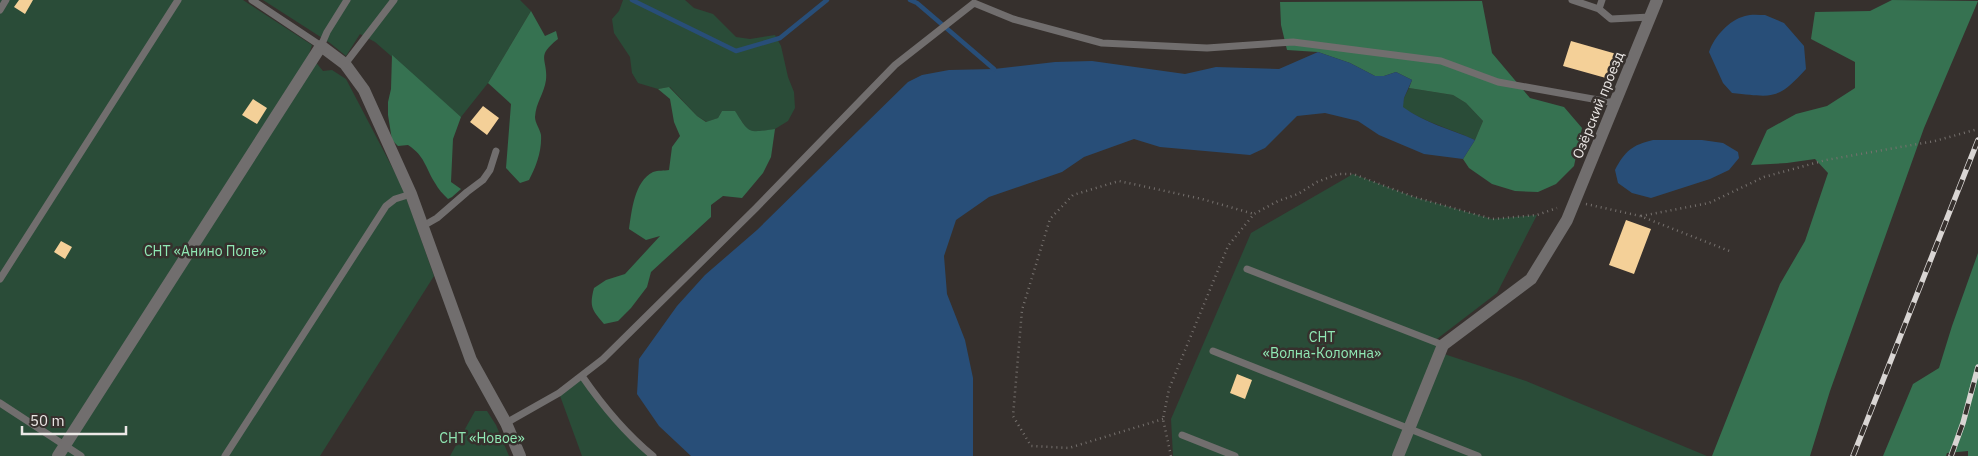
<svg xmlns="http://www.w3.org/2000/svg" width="1978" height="456" font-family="'IBM Plex Sans',sans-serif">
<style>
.green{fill:#2a4c38}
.forest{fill:#367251}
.water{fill:#284e78}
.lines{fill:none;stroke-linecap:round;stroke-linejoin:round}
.stream{stroke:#284e78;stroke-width:4.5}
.building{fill:#f4d098}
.path{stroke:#76716e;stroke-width:2.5;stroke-dasharray:1 4;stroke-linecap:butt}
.lane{stroke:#716e6e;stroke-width:7}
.street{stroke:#716e6e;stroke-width:12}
.rail-casing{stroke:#d9d5d3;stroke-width:5.5}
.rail{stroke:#36302d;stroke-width:4;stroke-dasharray:11;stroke-linecap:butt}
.labels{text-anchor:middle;stroke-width:5;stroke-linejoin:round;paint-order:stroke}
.street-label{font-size:14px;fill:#ece8e6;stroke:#36302d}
.park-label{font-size:14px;fill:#90e8b4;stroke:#36302d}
</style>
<rect width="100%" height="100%" fill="#36302d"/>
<path class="green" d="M0,0H243L312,45L309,54L323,71L332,70L346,79L403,188L434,276L320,456H0Z
M263,0H520L531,11L488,83L461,117L375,42L360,34L346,56L330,43Z
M623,0H685L694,8L713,14L736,37L750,39L775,35L781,46L788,77L794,92L795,108L788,121L775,129L753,133L748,130L734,111H722L718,118L707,122L697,116L670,87L658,89L638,83L632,73L630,57L614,33L612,19L619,11Z
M1409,88L1453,95L1466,103L1483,121L1475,140C1451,129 1424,122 1402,107L1404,98Z
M1353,174L1414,197L1492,219L1537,215L1497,293L1433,342L1444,354L1526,381L1707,456H1173L1171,419L1251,233Z
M582,376L595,396L653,456H582L559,393Z
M475,411H487L496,425L509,456H450Z"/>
<path class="forest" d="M1892,0L1978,1L1924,128L1830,391L1810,456H1712L1780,284L1805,241L1828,173L1815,159L1787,163L1751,165L1767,130L1796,114L1827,106L1855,88V62L1811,39L1815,12L1870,11Z
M1482,1L1492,53L1530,98L1564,107L1582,128L1574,166L1556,184L1538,192L1515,191L1492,184L1469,168L1463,159L1475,140L1483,121L1466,103L1453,95L1409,88L1412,80L1396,72L1384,76H1375L1350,63L1318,52L1287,50L1281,25L1280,2Z
M531,11L545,36L556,31L558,39C535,57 548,58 546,80C544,94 536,102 535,117C535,123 540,129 541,135C542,151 536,167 529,180L520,183L506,168L511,104L488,83Z
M392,55L461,117L453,139L451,182L461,189L452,197L448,199C443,194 438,189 435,183C425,167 425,156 408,145L398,146L392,140L388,115V102L391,89Z
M669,87L697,116L706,122L718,118L722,111H735C750,134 747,133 775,129L771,157L763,173L742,198L723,196L711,205V217L651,272L647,287L631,308L618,321L604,324C592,310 589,307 594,288L606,280L625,274L660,236L646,240L629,229C632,210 634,182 653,172C658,170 664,171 669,170L672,147L680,136L674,122L670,99L658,89Z
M1978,253V456H1968V451L1947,453L1946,456H1883L1913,384L1939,368L1952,326Z"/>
<path class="water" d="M1765,15L1784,23L1804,46L1806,69C1777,101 1773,97 1732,93L1723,83L1709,52C1714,37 1729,20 1745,16C1751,14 1759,15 1765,15Z
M1318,52L1350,63L1375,76H1384L1396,72L1412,80L1404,98L1403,107C1424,123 1451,129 1475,140L1463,159L1424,154L1379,135L1358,121L1325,113L1297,116L1265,148L1250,155L1160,147L1134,139L1084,157L1062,172L989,197L956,220L944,256L947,294L965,340L973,378V456H691L659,426L637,394L639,359L677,306L705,275L757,230L908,82L922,75L949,70L994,69L1055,62L1092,61L1185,74L1216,67L1279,69Z
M1653,140H1702L1723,143L1738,152L1739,158L1729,170L1710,179L1651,198L1632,193L1618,183L1615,170C1625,151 1632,145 1653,140Z"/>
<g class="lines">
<path class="stream" d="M632,0L736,51L780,38L827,0
M910,0L917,3L994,69"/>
</g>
<path class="building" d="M19,0H33L25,14L14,7Z
M1571,41L1620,55L1613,80L1563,66Z
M253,99L267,108L257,124L242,115Z
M483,106L499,118L487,135L470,122Z
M1626,220L1651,229L1634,274L1609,265Z
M61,241L72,247L65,259L54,252Z
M1237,374L1252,380L1245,399L1230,393Z"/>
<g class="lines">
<path class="path" d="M1586,204L1640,216L1732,252
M1641,216L1709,203L1764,177L1826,160L1935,141L1978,129
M1163,419L1069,448L1031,446L1013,416L1022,310L1050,219L1073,195L1119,181L1202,199L1254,214
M1171,456L1163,419L1169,389L1228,246L1254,214L1278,201L1298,194L1317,182L1338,174H1353L1414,197L1492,219L1537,215L1557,208"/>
<path class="lane" d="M252,0L321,46L327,32L347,0
M1572,0L1599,9
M1602,0L1599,9L1611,19L1650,17
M0,10L6,0
M345,64L394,0
M423,226L437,218L467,192L483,180L490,170L496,151
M1247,269L1443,345
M0,279L178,0
M1213,351L1478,456
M582,376C602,405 626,434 653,456
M0,403L81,456
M506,423L559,393L603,359L756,208L895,65L974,3L1013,19L1102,43L1207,48L1293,42L1441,61L1498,82L1615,103
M1182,435L1235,456
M225,456L386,206L395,199L411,194"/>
<path class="street" d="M58,456L321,46L345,64L364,90L411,194L471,360L506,423L520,456
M1398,456L1443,345L1531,279L1567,220L1657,0"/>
<defs>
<path id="rail" d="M1853,456L1978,140
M1951,456L1963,423L1978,367"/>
</defs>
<use href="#rail" class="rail-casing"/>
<use href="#rail" class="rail"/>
</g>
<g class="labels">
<g class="street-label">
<text transform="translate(1598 105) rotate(-68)" y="5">Озёрский проезд</text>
</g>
<g class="park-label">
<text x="205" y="256">СНТ «Анино Поле»</text>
<text x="1322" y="342">СНТ<tspan x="1322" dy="16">«Волна-Коломна»</tspan></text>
<text x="482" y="443">СНТ «Новое»</text>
</g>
</g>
<path d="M22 426v8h104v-8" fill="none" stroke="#ece8e6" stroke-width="2.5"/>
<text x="30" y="426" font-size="15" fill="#ece8e6" stroke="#36302d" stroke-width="4" paint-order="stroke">50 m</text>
</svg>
